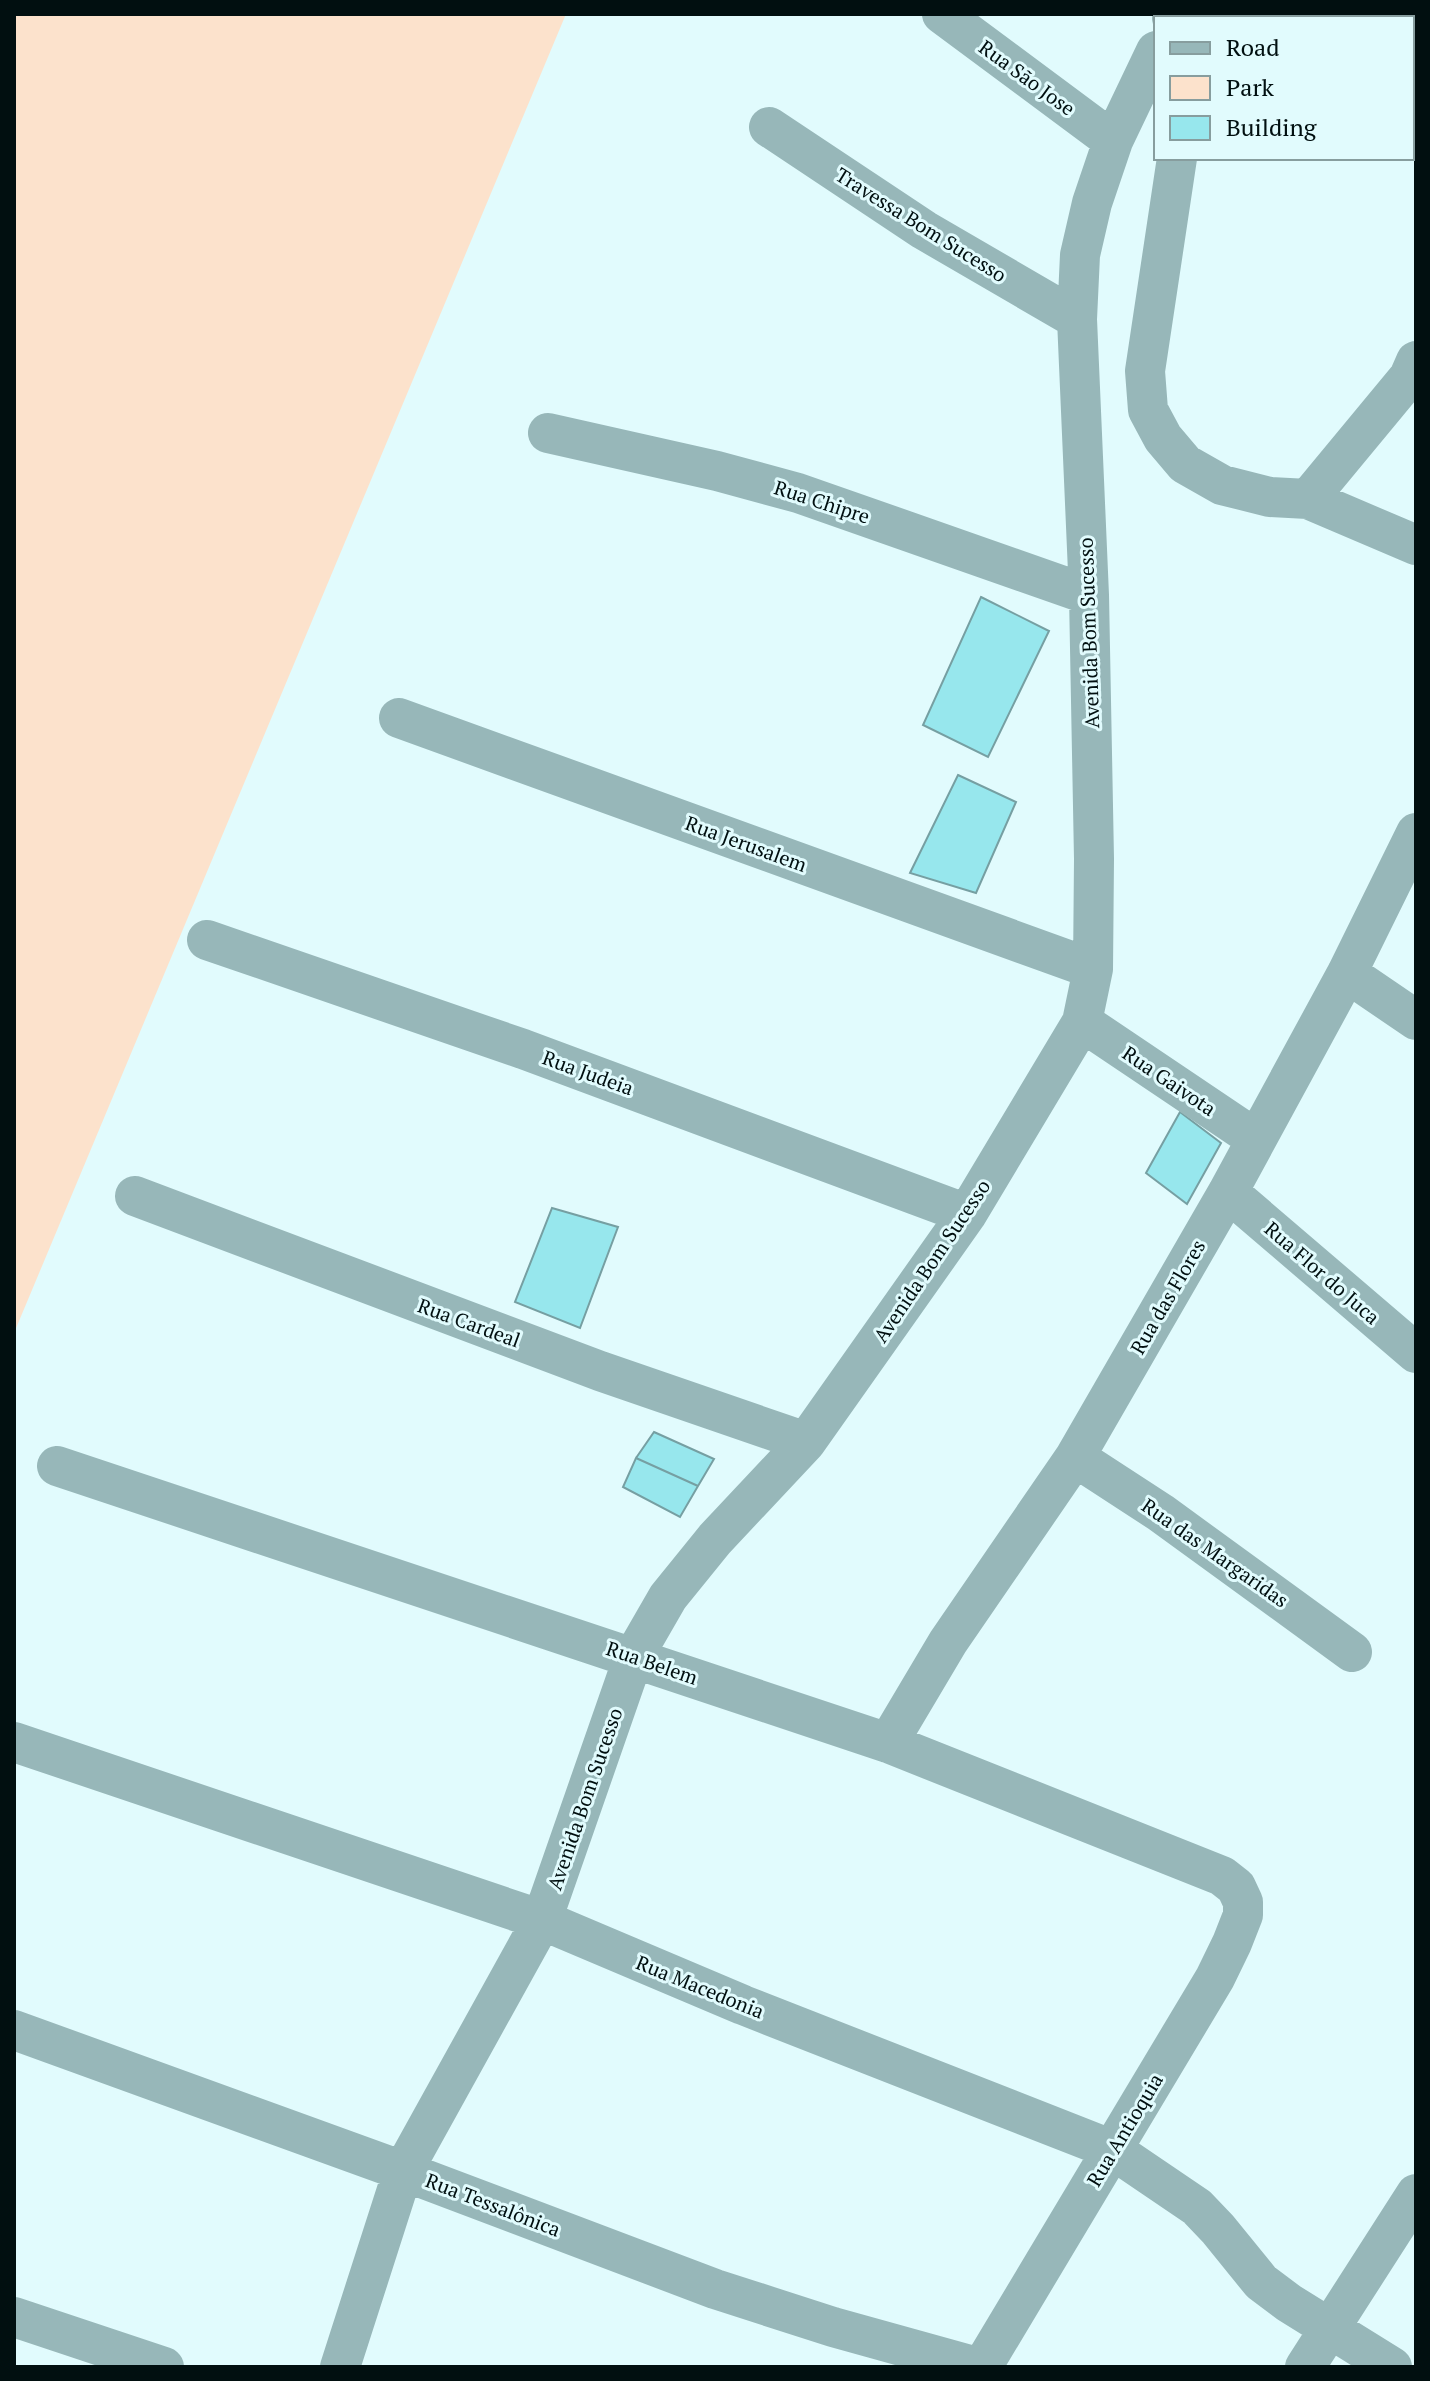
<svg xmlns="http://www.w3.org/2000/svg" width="1430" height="2381" font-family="'PT Serif',serif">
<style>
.green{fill:#fce2cc}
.building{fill:#97e7ed;stroke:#769fa2;stroke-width:2}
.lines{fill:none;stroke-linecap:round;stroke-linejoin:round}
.minor{stroke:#97b7b9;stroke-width:40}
.labels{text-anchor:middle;stroke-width:6;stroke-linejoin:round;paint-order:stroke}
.street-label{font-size:20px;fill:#010f10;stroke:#e1fbfd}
</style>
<rect width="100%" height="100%" fill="#e1fbfd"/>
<path class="green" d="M14,14H566L14,1333Z"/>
<path class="building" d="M981,597L1049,631L988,757L923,725Z
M958,775L1016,802L976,893L910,873Z
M1180,1112L1221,1143L1187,1204L1146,1173Z
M552,1208L618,1227L580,1328L515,1302Z
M654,1432L714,1459L698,1486L636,1458Z
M636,1458L698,1486L680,1517L623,1487Z"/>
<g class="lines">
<path class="minor" d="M942,14L1113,141
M1172,18L1175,14
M769,127L924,230L1077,319
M1412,138L1416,140
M1177,158L1145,371L1148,410L1163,438L1185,464L1222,485L1270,497L1308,499L1416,545
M548,433L717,471L798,493L1089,595
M1308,499L1409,377L1416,361
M399,718L1093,969
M207,940L523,1049L967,1214
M1347,973L1416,1020
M1082,1022L1256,1139
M1228,1192L1416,1353
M135,1196L600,1371L806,1442
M1075,1457L1161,1513L1352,1652
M57,1466L888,1743L1222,1876L1236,1887L1243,1902V1915L1232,1943L1215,1978L982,2367
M14,1742L542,1920L743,2005L1113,2150L1197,2207L1218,2229L1261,2282L1289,2303L1392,2367
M888,1743L948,1642L1075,1457L1228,1192L1347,973L1416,833
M14,2030L403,2171L715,2289L833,2327L977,2367
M14,2317L164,2367
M340,2367L403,2171L542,1920L634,1656L668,1597L715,1539L806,1442L967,1214L1082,1022L1093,969L1094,859L1089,595L1077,319L1080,255L1092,203L1113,141L1156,51
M1305,2367L1416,2194"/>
</g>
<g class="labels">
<g class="street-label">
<text transform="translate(1027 78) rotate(36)" y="7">Rua São Jose</text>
<text transform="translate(921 225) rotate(32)" y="7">Travessa Bom Sucesso</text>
<text transform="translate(822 502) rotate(18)" y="7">Rua Chipre</text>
<text transform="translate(1089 633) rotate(-92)" y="7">Avenida Bom Sucesso</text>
<text transform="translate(746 844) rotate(20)" y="7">Rua Jerusalem</text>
<text transform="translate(588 1073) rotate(20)" y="7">Rua Judeia</text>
<text transform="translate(1169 1081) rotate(34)" y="7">Rua Gaivota</text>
<text transform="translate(932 1261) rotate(-56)" y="7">Avenida Bom Sucesso</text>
<text transform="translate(1322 1273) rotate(41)" y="7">Rua Flor do Juca</text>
<text transform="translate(1168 1297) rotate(-60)" y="7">Rua das Flores</text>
<text transform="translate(469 1323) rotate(20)" y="7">Rua Cardeal</text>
<text transform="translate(1215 1553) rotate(35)" y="7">Rua das Margaridas</text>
<text transform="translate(652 1663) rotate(19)" y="7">Rua Belem</text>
<text transform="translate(585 1799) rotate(-71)" y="7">Avenida Bom Sucesso</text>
<text transform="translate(700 1987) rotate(22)" y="7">Rua Macedonia</text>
<text transform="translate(1125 2130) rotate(-59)" y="7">Rua Antioquia</text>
<text transform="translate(493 2205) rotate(21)" y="7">Rua Tessalônica</text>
</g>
</g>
<rect width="1430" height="2381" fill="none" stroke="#010f10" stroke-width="32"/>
<rect x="1154" y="16" width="260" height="144" fill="#e1fbfd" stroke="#879d9e" stroke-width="2"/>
<rect x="1170" y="42" width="40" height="12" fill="#97b7b9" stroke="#879d9e" stroke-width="2"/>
<text x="1226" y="56" font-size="24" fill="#010f10">Road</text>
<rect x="1170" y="76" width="40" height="24" fill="#fce2cc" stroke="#879d9e" stroke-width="2"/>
<text x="1226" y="96" font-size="24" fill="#010f10">Park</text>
<rect x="1170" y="116" width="40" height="24" fill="#97e7ed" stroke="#879d9e" stroke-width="2"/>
<text x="1226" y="136" font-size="24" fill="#010f10">Building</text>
</svg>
